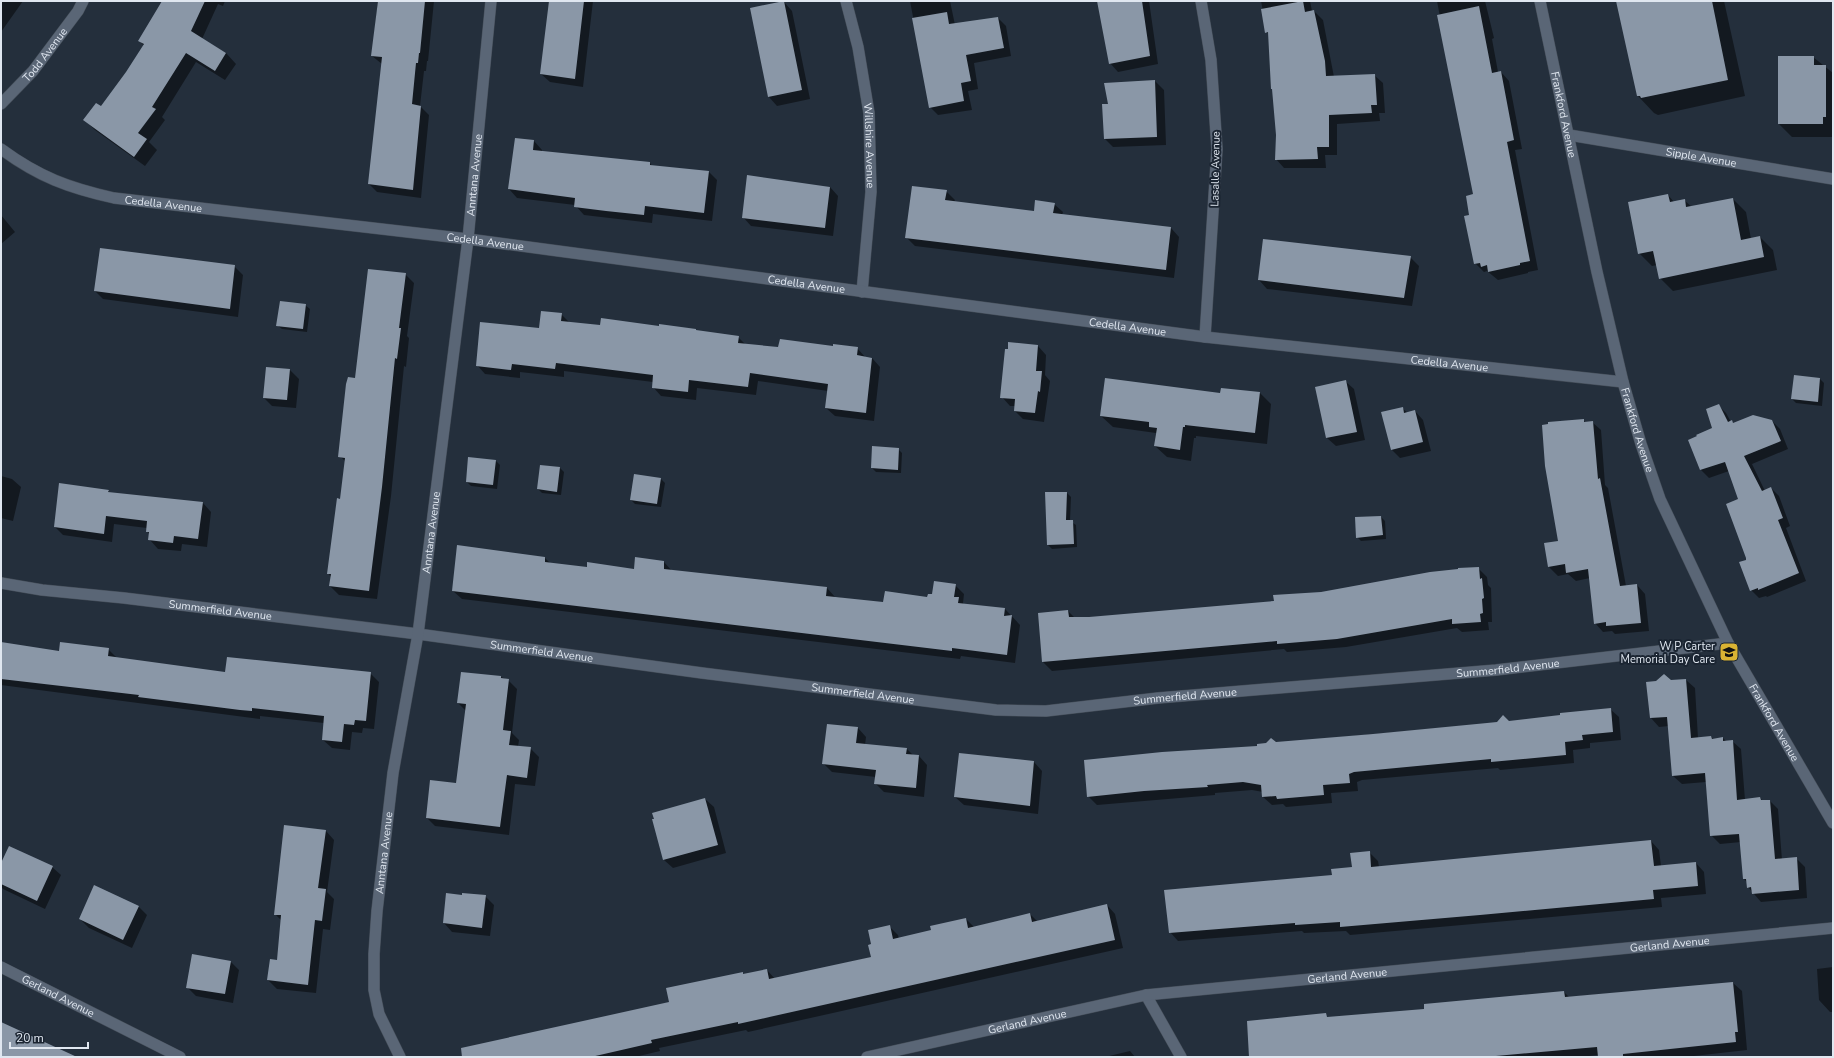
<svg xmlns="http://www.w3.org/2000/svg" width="1834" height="1058" font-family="'Nunito Sans',sans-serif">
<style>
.shadow{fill:#0007}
.building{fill:#8a97a7}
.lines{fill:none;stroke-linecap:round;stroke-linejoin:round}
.minor-casing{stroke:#444d58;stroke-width:12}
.tertiary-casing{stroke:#444d58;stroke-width:12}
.minor{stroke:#5a6676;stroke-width:11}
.tertiary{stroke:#5a6676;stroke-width:11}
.labels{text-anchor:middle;stroke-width:4;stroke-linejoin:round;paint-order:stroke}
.street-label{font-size:11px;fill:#e0e7f0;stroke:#1b2532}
.poi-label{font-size:11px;fill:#e0e7f0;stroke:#1b2532;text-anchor:end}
</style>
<rect width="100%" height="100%" fill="#242f3c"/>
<path class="shadow" d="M1,1H23L1,32Z
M171,1H225L223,6L218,4L202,39L226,53L236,64L225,80L196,62L162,117L165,120L149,142L157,150L145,166L95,130L85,120L101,108L127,73L144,46L139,40Z
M378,1H434L428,61H427L426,71H424L420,106L429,115L421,198L377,192L369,184L382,64L372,56Z
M550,1H593L583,87L550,82L541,74Z
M910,1H950L955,25L998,18L1006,26L1011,56L974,63L978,89L968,91L972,110L938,115L930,107Z
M1098,1H1149L1158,64L1118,72L1110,63Z
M1261,1H1310L1312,11H1314L1323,20L1334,77L1374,75L1383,83L1385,113H1379L1380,121L1337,124V155H1325L1326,168H1284L1276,159L1277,135L1274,91L1272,89L1269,34L1267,32Z
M1437,1H1485L1494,38L1492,39L1498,72H1501L1509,81L1522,149L1515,150L1538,270L1528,272V273L1498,280L1487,271L1484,272L1475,263L1470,216L1474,195Z
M1617,1H1724L1745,96L1658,115L1654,113L1638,96Z
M784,2L792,11L810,99L777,106L769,97L751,9Z
M1779,57H1813L1833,73V137H1792L1779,124Z
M1155,81L1164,90L1166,145L1113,147L1105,139L1109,105Z
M534,141L542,150V152L650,163L652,166L709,172L717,180L712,221L653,214L652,223L584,215L575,205L517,198L509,189Z
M830,187L838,196L833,236L751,226L743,217Z
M946,191L955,200L954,202L1035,212L1054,204L1063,212L1062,215L1171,228L1179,237L1174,278L915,246L906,237Z
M1668,195L1674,202L1684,200L1692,207L1733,199L1746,212L1751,239L1760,237L1773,250L1777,270L1673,291L1660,278L1657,265L1652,266L1639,253Z
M1,215L15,232L1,244Z
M1410,257L1419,266L1412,306L1267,289L1259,280Z
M234,266L243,275L238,317L103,299L95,291Z
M405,274L414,283L407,336L409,338L406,367L404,366L391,496L377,599L339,595L330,586L331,577L328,573L341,500L346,462L340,456L356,379Z
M305,305L310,309L307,332L282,329L277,325Z
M561,314L570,323L601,327L697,332L738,337L746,345L779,348H857L866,358H872L880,367L874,421L835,416L826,408L828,391L758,381L756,395L697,388L696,400L661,396L653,387V382L564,371V377L520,372V378L485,374L477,365L540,330Z
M1038,346L1046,355L1045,375L1050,381L1044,422L1023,419L1015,411V406H1010L1002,397Z
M267,368L290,370L299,379L296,408L272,406L264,398Z
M1795,376L1820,379L1824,383L1822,406L1796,403L1792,399Z
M1345,381L1354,389L1365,440L1336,446L1327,438L1316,388Z
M1260,393L1271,404L1267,444L1196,436V438H1194L1191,461L1167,457L1155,446L1156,433L1113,427L1101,416L1221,394Z
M1718,405L1726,413L1731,422L1734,424L1772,421L1780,429L1788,449L1752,464L1765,491L1771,488L1779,496L1790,526L1786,528L1806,581L1767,597L1766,596L1759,598L1751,590L1740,500L1729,471L1709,478L1701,470L1714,428Z
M1402,408L1408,413L1415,411L1423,420L1431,451L1400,458L1392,450Z
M1583,420L1585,422H1592L1601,430L1605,485L1608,488L1626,586L1637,585L1645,594L1649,631L1615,634L1612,631L1603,632L1595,623L1590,578L1576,581L1568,574L1558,576L1549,567L1545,544L1559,542Z
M898,449L902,453L901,473L876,472L872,468Z
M496,461L500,465L497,489L471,486L467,482Z
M541,466L560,468L564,472L561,495L542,493L538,489Z
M1,476L12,479L21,487L13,521L1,518Z
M661,479L665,483L661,507L635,504L631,500Z
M108,491L110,493L203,503L211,512L207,547L182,544L181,551L158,549L150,540V535L147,531V528L114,524L112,542L63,535L55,527Z
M1067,493L1071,497L1070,521L1076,525L1077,547L1052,549L1048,545Z
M1381,517L1385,521L1386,539L1361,541L1357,537Z
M545,558L551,564L588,568L635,570L664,562L672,571L827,588L835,597L884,604L928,598L955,585L964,594L963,603L964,605L1005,609L1020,625L1015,663L961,656L960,659L462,599L453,591Z
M1478,568L1487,577L1488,585L1491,588L1492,622H1488L1489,630L1462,632L1457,628L1346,647L1287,652L1284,649L1052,671L1043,662L1039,614L1068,611L1075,618H1089L1275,602L1321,593Z
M1,643L59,652L108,649L117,658L226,673H370L379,682L374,729L363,728L362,733L352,732L350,750L332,748L323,740L324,723L260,716V719L1,685Z
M501,677L508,680L517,689L512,733L519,740L518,747L530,748L539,757L535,786L515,784L509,835L435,826L427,818L457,784L466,711L458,703Z
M1686,680L1695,688L1698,738L1711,737L1713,739L1723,738L1726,741H1732L1741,749L1745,800L1760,798L1763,801H1770L1778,809L1782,860L1796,858L1805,867L1807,898L1761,902L1748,887L1747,882L1744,879L1741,842L1720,844L1711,835L1706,782L1682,784L1673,776L1669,726L1659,727L1651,718L1670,681Z
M1610,709L1619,717L1621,740L1590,743V748L1573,750L1574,763L1500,770L1498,768L1362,780L1357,782L1358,791L1331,793L1332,803L1286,807L1283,804L1272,805L1263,797V792L1252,790L1215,793V795L1097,805L1088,796L1258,747L1276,743L1509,722Z
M858,728L866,737L865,745L907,749L913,755L919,756L927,765L924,797L884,792L875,783L876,777L832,772L823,763Z
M1034,762L1042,771L1038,814L964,805L955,797Z
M705,799L714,807L726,853L673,868L664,860L653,820Z
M326,831L334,840L327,892L334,899L330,930L323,929L316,993L277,989L268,980L278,961L281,920L275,914Z
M1651,841L1659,850L1661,866L1696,863L1704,872L1706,894L1661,898L1662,907L1350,935L1346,931L1304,933L1302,931L1178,941L1170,932L1333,876L1353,868L1369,852L1378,861L1379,867Z
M1,866L52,867L61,875L45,909L3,889L1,886Z
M485,896L494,905L490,936L452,932L444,923Z
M1107,905L1115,914L1123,948L748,1032L746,1030L659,1048L660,1051L635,1057H468L670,1002L744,975L767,970L775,979L872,957V945L889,926L898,935L899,939L932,931L966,919L974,927L1030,914L1038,922Z
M138,906L147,915L132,948L89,928L80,919Z
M230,961L239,970L233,1003L196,996L187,987Z
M1833,967V1012H1830L1819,1000L1817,969Z
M1733,983L1742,991L1747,1050L1685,1057H1599L1598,1055L1580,1057H1324L1425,1010L1564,992L1569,997Z
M1130,1051L1135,1057H1105Z"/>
<path class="building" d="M162,1H205L191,31L226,53L215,71L186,53L152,107L156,109L138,133L147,139L134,157L83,120L96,103L101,106L126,72L144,44L138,41Z
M378,1H425L420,53H419L418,63H416L412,104L421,106L413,190L368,184L382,57L371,56Z
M549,1H584L575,79L540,74Z
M784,1L802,90L768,97L750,8Z
M1097,1H1142L1150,56L1109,64Z
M1303,1L1305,12L1314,10L1325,61L1326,76L1375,74L1377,105H1371L1372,113L1329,115V147H1317L1318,159L1275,160L1276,135L1272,89H1271L1268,32L1265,33L1261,9Z
M1616,1H1712L1728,80L1641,98L1640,96H1637Z
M1479,6L1492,73L1501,71L1514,140L1507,142L1530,261L1520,263V265L1488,272L1487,265L1481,267L1480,263L1474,264L1464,216L1469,215L1466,196L1473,194L1437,15Z
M947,12L949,24L998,17L1004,48L966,55L971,81L961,83L964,101L929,108L912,18Z
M1778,56H1814V65H1826V117H1823V124H1778Z
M1155,80L1157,137L1104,139L1102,104H1108L1104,83Z
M515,138L534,140L533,150L650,162V165L709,171L704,213L645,206L644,215L606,211L574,207L575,198L508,189Z
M747,175L830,187L825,228L742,218Z
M912,186L947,190L945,200L1034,211L1035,200L1055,203L1053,213L1171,227L1166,270L905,238Z
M1668,194L1670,202L1685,199L1686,207L1733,198L1741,240L1760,236L1764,257L1659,279L1653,251L1638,254L1628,202Z
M1263,239L1411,256L1404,298L1258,280Z
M100,248L235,265L230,309L94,291Z
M368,269L406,273L399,328H401L397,359L395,358L382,487L369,591L329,586L331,574H327L337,498L340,499L345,458L338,457L346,384L348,377L355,378Z
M280,301L306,304L303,329L276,326Z
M541,311L562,313L561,321L600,325L601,318L659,326V324L696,329V330L739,336L738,343L778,347L780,339L833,346V344L858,347L857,355L872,358L866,413L825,408L828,384L750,373L748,387L689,380L688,392L652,388L653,375L556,363L555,369L512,364L511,370L476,366L480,322L539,328Z
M1008,342L1038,345L1036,371H1042L1040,392L1038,391L1035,413L1014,411L1015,399L1000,398L1005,349H1008Z
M266,367L290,369L287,400L263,398Z
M1794,375L1820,378L1818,402L1791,399Z
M1105,378L1220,393L1221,388L1260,392L1255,433L1185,425V427H1183L1180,450L1154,446L1157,428L1149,427V422L1100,416Z
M1346,380L1357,432L1326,438L1315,387Z
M1719,404L1728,422L1732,420L1733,423L1753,415L1772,420L1781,441L1744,456L1762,491L1771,487L1783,518L1778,520L1799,573L1758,590V588L1750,591L1739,562L1746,560V558L1726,504L1738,499L1725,462L1700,470L1688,440L1697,436L1696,435L1712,428L1706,409Z
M1403,407L1404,413L1415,410L1423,442L1391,450L1381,412Z
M1584,419V422L1593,421L1598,479L1600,478L1620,586L1637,584L1641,623L1606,626V622L1594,624L1588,569L1566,573L1565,564L1548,567L1544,543L1558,541L1545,466L1542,425L1548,424V422Z
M872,446L899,448L898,470L871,468Z
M468,457L496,460L493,485L466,482Z
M540,465L560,467L557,492L537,489Z
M634,474L661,478L657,504L630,500Z
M59,483L109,490L108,492L203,502L198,539L174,536L173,543L148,540L149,532H146L147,521L106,516L104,534L54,527Z
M1045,492H1067L1066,520H1073L1074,544L1047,545Z
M1381,516L1383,535L1356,538L1355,517Z
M457,545L545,557V562L587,567V562L634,569L635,557L664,561V569L827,587L826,596L883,602L885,591L927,597L928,594H932L934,581L956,584L954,597H959L958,603L1005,608L1004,616L1012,615L1007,655L952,648V651L452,591Z
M1479,567L1480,579L1482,578L1484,598L1482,599L1483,613L1480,614L1481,622L1452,624V619L1337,639L1277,644V641L1042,662L1038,613L1068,610L1069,617H1089L1274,601L1273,595L1321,592L1430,572L1458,569V568Z
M1,642L59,651L60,642L109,648L108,656L225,672L227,657L371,672L366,721L355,720L354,725L344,724L342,742L322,740L324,716L252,708V711L240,710L138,697L139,695L1,679Z
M461,672L501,676V678L509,679L503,730L511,731L509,745L531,747L527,778L507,775L500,827L426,818L430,780L456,783L466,704L457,703Z
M1664,674L1671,680L1686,679L1691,738L1711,736L1712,739L1723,737V741L1733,740L1737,800L1760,797L1761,800H1770L1775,859L1797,857L1799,890L1752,894L1751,887L1747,888L1746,879H1743L1739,834L1710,836L1705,773L1672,776L1667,717L1650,718L1646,682L1656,681Z
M1611,708L1613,732L1582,735L1583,740L1565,742L1566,755L1491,762V759L1354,772L1349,774L1350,783L1323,785L1324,795L1277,799L1276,796L1262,797L1261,785L1243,782L1207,785L1208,787L1144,791L1087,797L1084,760L1162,752L1257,746V744L1266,743L1271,738L1276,742L1373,734L1487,723L1497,722L1503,715L1509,721L1560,715V713Z
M827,724L858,727L856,743L907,748L906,754L919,755L916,788L874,784L876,770L822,764Z
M959,753L1034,761L1030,806L954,797Z
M705,798L718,845L663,860L652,819H654L652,813Z
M284,825L326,830L318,888L326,889L322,921L315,920L308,985L267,980L270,959L277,960L281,915H274Z
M1651,840L1654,866L1696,862L1698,886L1653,890L1654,899L1480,915L1340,927V922L1295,925V923L1169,933L1164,890L1332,875L1331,869L1352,867L1350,853L1370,851L1371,867Z
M9,846L53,866L37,901L1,884V863Z
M94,885L139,906L123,940L79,919Z
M446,893L462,895V893L486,895L482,928L443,923Z
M1107,904L1115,940L738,1024V1022L651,1040L652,1043L591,1057H462L461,1048L669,1002L666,988L743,972V974L767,969L769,979L871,957L868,945L871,944L868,930L890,925L893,939L931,930L930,926L966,918L968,928L1030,913L1032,922Z
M192,954L231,961L225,994L186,988Z
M1733,982L1738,1032H1735L1736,1042L1623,1054V1057H1598L1597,1047L1485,1057H1249L1247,1021L1326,1013L1327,1017L1424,1009V1004L1564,991L1565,997Z
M1,1022L77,1057H1Z"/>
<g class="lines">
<defs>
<g id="minor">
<path id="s1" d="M846,1L858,47L869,113L871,192L862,292"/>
<path d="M1201,1L1211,60L1217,149L1205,337"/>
<path id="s2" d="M1,104L33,71L78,11L83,1"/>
<path id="s3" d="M1569,135L1833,179"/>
<path id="s4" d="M1,149C39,177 69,188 114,198L468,239L1205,337L1623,382"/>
<path id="s5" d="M1,583L42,590L124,598L418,634L702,673L996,710L1046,711L1158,698L1496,670L1728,643"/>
<path id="s6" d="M1,967L180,1057"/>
<path d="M1146,995L1181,1057"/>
<path id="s7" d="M400,1057L379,1014L374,990V954L377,911L393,773L418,634L468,239L491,1"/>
<path id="s8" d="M867,1057L1146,995L1833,928"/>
</g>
<g id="tertiary">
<path id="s9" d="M1540,1L1597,272L1623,382L1641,444L1660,499L1728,643L1833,823"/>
</g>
</defs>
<use href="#minor" class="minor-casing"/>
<use href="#tertiary" class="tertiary-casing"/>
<use href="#minor" class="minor"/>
<use href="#tertiary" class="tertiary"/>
</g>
<defs>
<symbol id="school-square" viewBox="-11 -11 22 22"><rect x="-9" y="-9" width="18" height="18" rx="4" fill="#dab333" stroke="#1b2532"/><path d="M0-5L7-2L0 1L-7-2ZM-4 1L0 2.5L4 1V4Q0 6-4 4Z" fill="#111"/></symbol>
</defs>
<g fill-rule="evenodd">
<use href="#school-square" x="1718" y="641" width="22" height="22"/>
</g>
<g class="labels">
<g class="street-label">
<text dy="4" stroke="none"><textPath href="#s2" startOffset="66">Todd Avenue</textPath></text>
<text dy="4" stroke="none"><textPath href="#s9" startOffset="116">Frankford Avenue</textPath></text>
<text dy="4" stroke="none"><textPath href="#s1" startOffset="147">Willshire Avenue</textPath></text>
<text dy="4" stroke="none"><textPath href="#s3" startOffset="134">Sipple Avenue</textPath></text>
<text transform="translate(1215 169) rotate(-89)" y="4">Lasalle Avenue</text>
<text dy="4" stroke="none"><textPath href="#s7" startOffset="894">Anntana Avenue</textPath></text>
<text dy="4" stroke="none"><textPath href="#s4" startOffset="174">Cedella Avenue</textPath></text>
<text dy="4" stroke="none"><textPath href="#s4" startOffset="498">Cedella Avenue</textPath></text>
<text dy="4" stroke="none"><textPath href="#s4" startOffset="822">Cedella Avenue</textPath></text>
<text dy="4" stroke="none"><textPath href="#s4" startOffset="1146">Cedella Avenue</textPath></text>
<text dy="4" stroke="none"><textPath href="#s4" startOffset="1470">Cedella Avenue</textPath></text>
<text dy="4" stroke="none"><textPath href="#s9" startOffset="440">Frankford Avenue</textPath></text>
<text dy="4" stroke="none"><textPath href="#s7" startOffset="534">Anntana Avenue</textPath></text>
<text dy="4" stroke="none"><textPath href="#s5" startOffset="221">Summerfield Avenue</textPath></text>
<text dy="4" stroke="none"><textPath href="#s5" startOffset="545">Summerfield Avenue</textPath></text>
<text dy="4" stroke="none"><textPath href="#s5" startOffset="1517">Summerfield Avenue</textPath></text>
<text dy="4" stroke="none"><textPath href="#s5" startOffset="869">Summerfield Avenue</textPath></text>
<text dy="4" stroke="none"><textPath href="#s5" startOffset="1193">Summerfield Avenue</textPath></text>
<text dy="4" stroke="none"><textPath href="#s9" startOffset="764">Frankford Avenue</textPath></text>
<text dy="4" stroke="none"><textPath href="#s7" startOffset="210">Anntana Avenue</textPath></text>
<text dy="4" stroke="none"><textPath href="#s8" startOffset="812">Gerland Avenue</textPath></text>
<text dy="4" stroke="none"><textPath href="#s8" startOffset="488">Gerland Avenue</textPath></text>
<text dy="4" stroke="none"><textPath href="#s6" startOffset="64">Gerland Avenue</textPath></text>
<text dy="4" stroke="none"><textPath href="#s8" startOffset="164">Gerland Avenue</textPath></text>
</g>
<g class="poi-label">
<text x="1715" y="650">W P Carter<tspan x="1715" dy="13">Memorial Day Care</tspan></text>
</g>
</g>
<rect width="1834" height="1058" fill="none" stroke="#e0e7f0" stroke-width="4"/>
<path d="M10 1042v6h78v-6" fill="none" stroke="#e0e7f0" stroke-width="2"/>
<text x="16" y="1042" font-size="12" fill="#e0e7f0" stroke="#1b2532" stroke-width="3" paint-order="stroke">20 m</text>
</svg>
